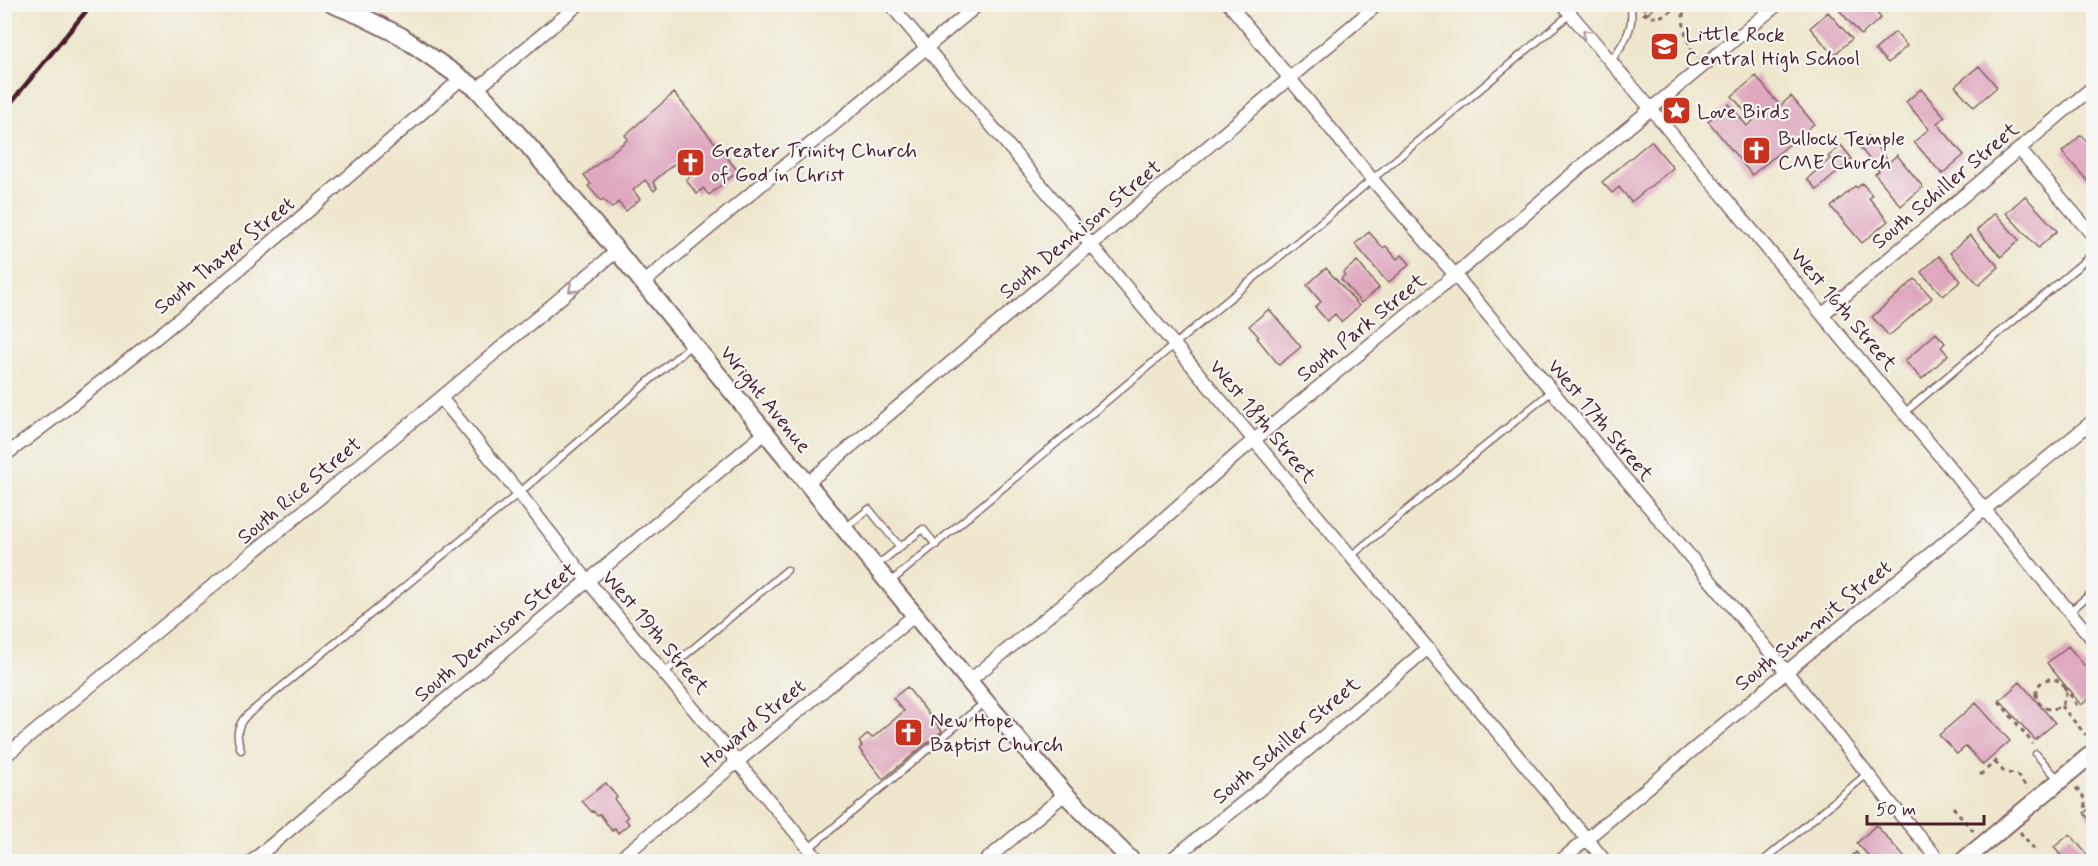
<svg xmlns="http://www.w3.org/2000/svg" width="2098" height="866" font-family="Mynerve,sans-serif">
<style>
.building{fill:#dfa8bf}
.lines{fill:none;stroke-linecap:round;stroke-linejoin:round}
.lane-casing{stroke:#836564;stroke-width:9}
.street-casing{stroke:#836564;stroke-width:15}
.secondary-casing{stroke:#836564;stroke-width:20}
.path{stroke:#836564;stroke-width:3;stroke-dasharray:4.5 4.5;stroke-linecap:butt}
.lane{stroke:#fff;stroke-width:6}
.street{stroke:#fff;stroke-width:12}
.secondary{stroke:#fff;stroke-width:16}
.rail{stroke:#4a1f2b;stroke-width:4.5}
.oneway{stroke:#ae9aa0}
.labels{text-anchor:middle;stroke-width:4.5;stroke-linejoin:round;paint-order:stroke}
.poi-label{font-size:21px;fill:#4a1f2b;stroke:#f6f6f2;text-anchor:start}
.street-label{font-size:21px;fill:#4a1f2b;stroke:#f6f6f2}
</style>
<rect width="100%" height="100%" fill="#f6f6f2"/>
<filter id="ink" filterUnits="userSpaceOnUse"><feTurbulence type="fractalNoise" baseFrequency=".0167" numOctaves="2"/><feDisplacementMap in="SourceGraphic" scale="12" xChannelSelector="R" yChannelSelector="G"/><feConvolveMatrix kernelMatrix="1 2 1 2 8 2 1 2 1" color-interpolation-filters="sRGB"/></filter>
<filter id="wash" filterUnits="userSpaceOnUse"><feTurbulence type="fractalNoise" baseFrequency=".008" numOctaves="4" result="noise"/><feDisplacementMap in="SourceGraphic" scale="24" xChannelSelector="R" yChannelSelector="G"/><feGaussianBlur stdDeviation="1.35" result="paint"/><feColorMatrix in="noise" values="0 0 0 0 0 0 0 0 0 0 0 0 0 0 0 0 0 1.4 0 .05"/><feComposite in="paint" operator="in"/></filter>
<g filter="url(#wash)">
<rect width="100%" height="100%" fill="#eee7cd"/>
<g id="blocks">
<path class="building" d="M1640,4H1658L1647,14Z
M1848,5H1870L1881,18L1861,35L1840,11Z
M1880,5H1895L1886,12Z
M1828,12L1852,39L1834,55L1810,28Z
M1895,32L1907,46L1888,63L1875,50Z
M1979,66L1997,87L1974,107L1955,86Z
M1756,76L1780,106L1791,96L1814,124L1752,175L1708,121L1729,104L1747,126L1753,121L1732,96Z
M1921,89L1945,117L1937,123L1964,155L1942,174L1914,142L1929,129L1906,102Z
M674,93L738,171L709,195L703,188L697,194L686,180L692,175L683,163L678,168L674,164L653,182L657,188L654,191L645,180L633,190L640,199L626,211L618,202L612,208L603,199L601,201L588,186L591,184L584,175L628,139L625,135Z
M2081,135L2094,149V188L2062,152Z
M1868,136L1889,162L1897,155L1923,187L1901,206L1875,174L1879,171L1857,144Z
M1651,141L1673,168L1631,202L1619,187L1612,193L1602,182Z
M1841,145L1852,159L1817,190L1807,179L1830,159L1828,157Z
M1862,183L1872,195L1869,198L1888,221L1862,243L1831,207L1855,186L1857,188Z
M2025,196L2057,231L2038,248L2006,213Z
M1995,213L2019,240L2001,257L1977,230Z
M1369,232L1383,248L1386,246L1397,259L1402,255L1410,264L1388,283L1355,244Z
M1970,235L1999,267L1979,285L1950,253Z
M1939,256L1961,281L1943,296L1921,272Z
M1357,261L1379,288L1361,303L1341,279L1345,275L1343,273Z
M1326,268L1359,306L1341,322L1335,314L1327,321L1315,307L1321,302L1307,285Z
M1915,279L1932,298L1889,336L1872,317Z
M1269,309L1301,347L1279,365L1257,338L1259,337L1249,326Z
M1936,333L1945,343L1941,347L1948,355L1922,379L1905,361Z
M2068,646L2094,677V695L2081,705L2047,663Z
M2020,682L2055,723L2035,740L2000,700Z
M907,687L942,731L883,779L859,749L862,746L859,742L868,734L872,738L904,711L893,698Z
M1976,703L2010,741L1983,765L1966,746L1957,754L1939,735Z
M606,783L617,797L614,799L628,817L625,819L629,824L618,833L615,828L612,831L600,814L597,815L593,811L592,812L582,801Z
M2094,805V825L2084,813Z
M1876,825L1905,858L1901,862H1874L1857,843Z
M2070,834L2093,862H2066L2054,847Z
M1856,852L1864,862H1846Z"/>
</g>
</g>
<g filter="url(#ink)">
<use href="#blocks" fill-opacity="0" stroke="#836564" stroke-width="1.5"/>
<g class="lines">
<defs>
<path id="lane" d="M1611,61C1623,44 1636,27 1630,4
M1904,413L2094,253
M846,527L869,509L900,547L876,566
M900,547L923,529L936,545
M1351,556L1552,391
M889,583L1570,14
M2069,612L2094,591
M664,673L787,570
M241,750C236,736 236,727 246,716L519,493L691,345
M2036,754L2059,780
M809,848L985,702
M1762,862L1867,774"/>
<path id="street" d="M890,4L1606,862
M1229,4L1371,178L1455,275L1800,688L1893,806L1941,862
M1562,4L1651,109L2094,641
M477,89L579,4
M2019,149L2094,237
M642,284L979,4
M1823,314L2094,86
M441,398L519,493L587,580L820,862
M4,456C163,338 313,208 462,78
M806,484L1378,4
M970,680L1111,565L1242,450L1455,275L1578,169L1778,4
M4,757L395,436L617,251
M251,862L765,433
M616,862L915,615
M984,862L1065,794
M1168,862L1278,775L1428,648
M1559,862L1804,657L2094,420"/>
<path id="secondary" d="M332,4L361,16L401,36L477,89L527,144L617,251L986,702L1065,794L1133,862
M1962,862L2094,752"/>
</defs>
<use href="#lane" class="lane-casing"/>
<use href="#street" class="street-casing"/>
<use href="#secondary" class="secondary-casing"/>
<path class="path" d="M1684,4C1681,23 1686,41 1696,57
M1643,13C1657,22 1667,15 1678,4
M2036 694a15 15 0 1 1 30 0a15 15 0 1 1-30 0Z
M2064,687L2073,698L2078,708
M1999,701L2033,744
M2061,706L2086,735
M1995,762L2005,773L2016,774L2028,789
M1980,775L1998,759
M2076,788L2083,796L2086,809
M1953,807L1975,833
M2020,832L2035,850"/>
<use href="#lane" class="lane"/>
<use href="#street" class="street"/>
<use href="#secondary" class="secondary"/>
<path class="rail" d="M4,111L92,4"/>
</g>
<defs><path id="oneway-chevron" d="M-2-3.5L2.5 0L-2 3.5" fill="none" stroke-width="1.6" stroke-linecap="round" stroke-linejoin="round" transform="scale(1.5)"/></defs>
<g class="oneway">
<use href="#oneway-chevron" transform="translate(1586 33) rotate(-131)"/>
<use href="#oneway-chevron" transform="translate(572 289) rotate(139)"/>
</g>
</g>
<defs>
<symbol id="school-square" viewBox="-11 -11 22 22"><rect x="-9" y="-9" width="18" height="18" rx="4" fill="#c8321e" stroke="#f6f6f2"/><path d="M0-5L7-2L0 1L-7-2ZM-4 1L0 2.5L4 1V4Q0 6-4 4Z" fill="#fff"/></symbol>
<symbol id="sight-square" viewBox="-11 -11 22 22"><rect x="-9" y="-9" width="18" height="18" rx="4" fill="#c8321e" stroke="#f6f6f2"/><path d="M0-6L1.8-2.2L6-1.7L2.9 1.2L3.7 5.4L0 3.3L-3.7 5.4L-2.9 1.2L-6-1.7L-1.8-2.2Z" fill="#fff"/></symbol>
<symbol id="church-square" viewBox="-11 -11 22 22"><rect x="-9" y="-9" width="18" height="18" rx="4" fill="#c8321e" stroke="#f6f6f2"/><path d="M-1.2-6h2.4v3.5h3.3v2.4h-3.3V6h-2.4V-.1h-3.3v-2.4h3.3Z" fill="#fff"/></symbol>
</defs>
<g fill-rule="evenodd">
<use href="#school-square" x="1648" y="30" width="33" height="33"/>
<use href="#sight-square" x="1660" y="94" width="33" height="33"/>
<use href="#church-square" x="1740" y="134" width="33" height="33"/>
<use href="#church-square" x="674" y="146" width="33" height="33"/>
<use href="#church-square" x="892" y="716" width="33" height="33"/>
</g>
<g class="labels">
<g class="poi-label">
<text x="1685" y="41">Little Rock<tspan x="1685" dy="24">Central High School</tspan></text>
<text x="1697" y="118">Love Birds</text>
<text x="1778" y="145">Bullock Temple<tspan x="1778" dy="24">CME Church</tspan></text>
<text x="711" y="157">Greater Trinity Church<tspan x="711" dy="24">of God in Christ</tspan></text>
<text x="930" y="727">New Hope<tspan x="930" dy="24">Baptist Church</tspan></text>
</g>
<g class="street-label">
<text transform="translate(1945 185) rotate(-40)" y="7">South Schiller Street</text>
<text transform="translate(1080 229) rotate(-40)" y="7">South Dennison Street</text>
<text transform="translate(224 255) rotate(-39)" y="7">South Thayer Street</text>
<text transform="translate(1844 309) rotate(50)" y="7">West 16th Street</text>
<text transform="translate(1361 327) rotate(-39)" y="7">South Park Street</text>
<text transform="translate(766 399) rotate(51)" y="7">Wright Avenue</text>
<text transform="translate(1601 420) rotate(50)" y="7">West 17th Street</text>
<text transform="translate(1263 421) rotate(50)" y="7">West 18th Street</text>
<text transform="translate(299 490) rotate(-40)" y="7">South Rice Street</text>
<text transform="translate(1813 625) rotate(-39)" y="7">South Summit Street</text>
<text transform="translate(495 632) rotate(-40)" y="7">South Dennison Street</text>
<text transform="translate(656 632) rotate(50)" y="7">West 19th Street</text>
<text transform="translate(753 723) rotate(-39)" y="7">Howard Street</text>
<text transform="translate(1286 740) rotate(-40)" y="7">South Schiller Street</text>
</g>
</g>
<rect width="2098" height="866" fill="none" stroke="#f6f6f2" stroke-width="24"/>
<path d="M1867 815v9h117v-9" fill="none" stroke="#4a1f2b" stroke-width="3"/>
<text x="1876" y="815" font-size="18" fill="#4a1f2b" stroke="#f6f6f2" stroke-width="4.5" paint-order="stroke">50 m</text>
</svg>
